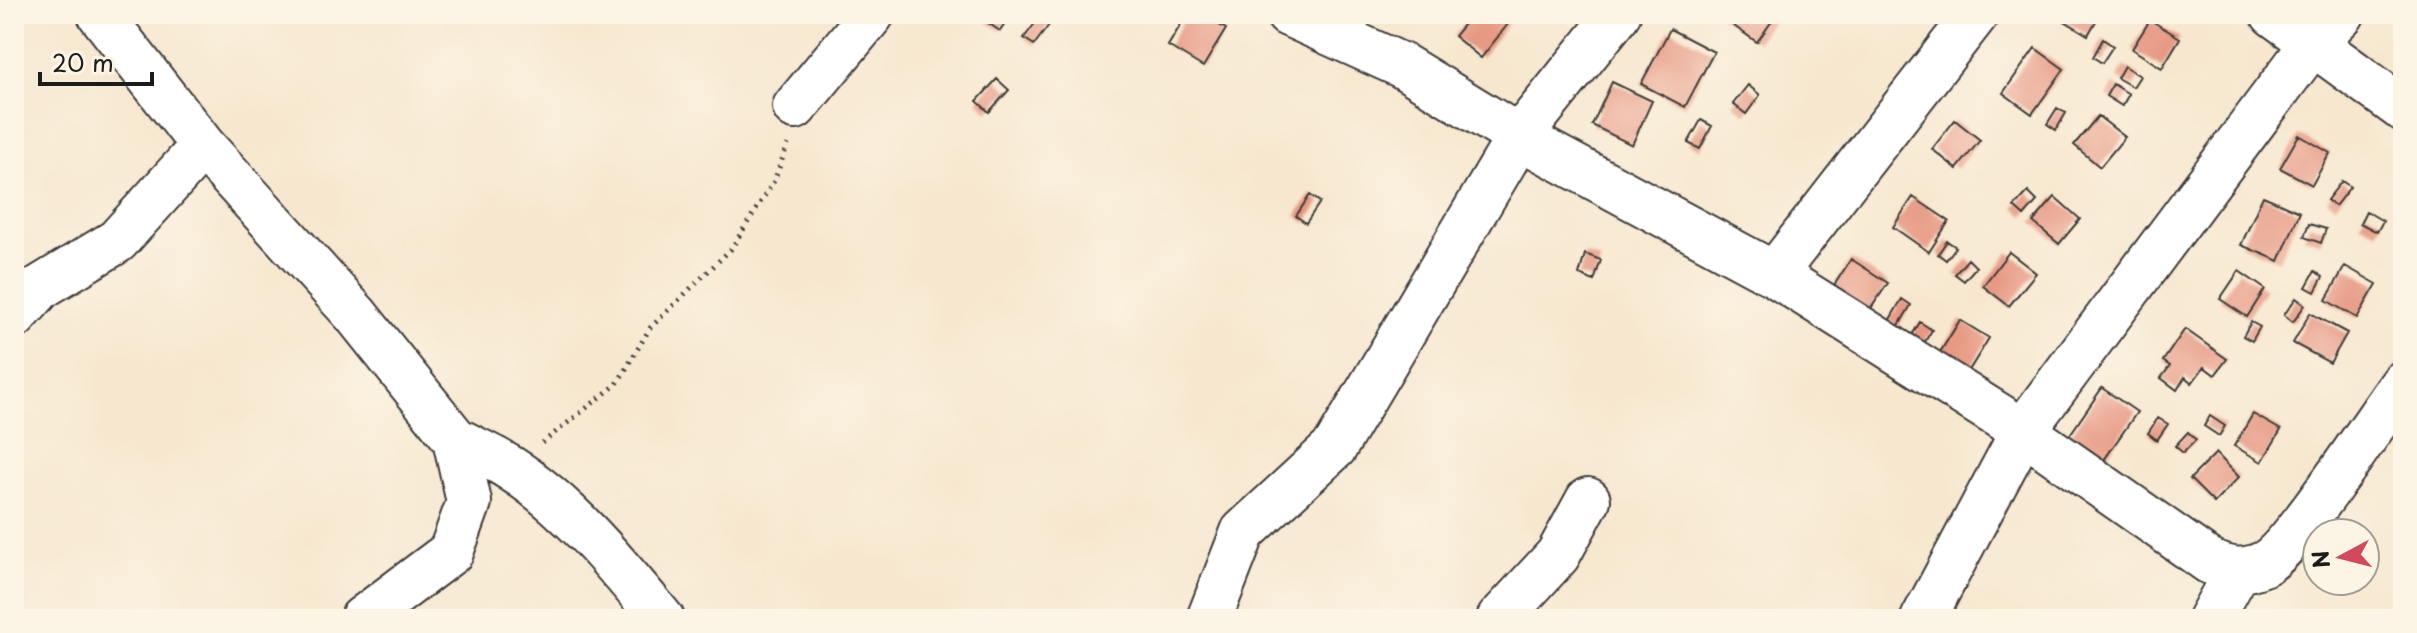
<svg xmlns="http://www.w3.org/2000/svg" width="2417" height="633" font-family="'Playpen Sans',sans-serif">
<style>
.building{fill:#e79983}
.lines{fill:none;stroke-linecap:round;stroke-linejoin:round}
.minor-casing{stroke:#3d3a37;stroke-width:48}
.path{stroke:#3d3a37;stroke-width:5;stroke-dasharray:2 6;stroke-linecap:butt}
.minor{stroke:#fff;stroke-width:44}
</style>
<rect width="100%" height="100%" fill="#fcf5e5"/>
<filter id="ink" filterUnits="userSpaceOnUse"><feTurbulence type="fractalNoise" baseFrequency=".0125" numOctaves="2"/><feDisplacementMap in="SourceGraphic" scale="16" xChannelSelector="R" yChannelSelector="G"/><feConvolveMatrix kernelMatrix="1 2 1 2 8 2 1 2 1" color-interpolation-filters="sRGB"/></filter>
<filter id="wash" filterUnits="userSpaceOnUse"><feTurbulence type="fractalNoise" baseFrequency=".006" numOctaves="4" result="noise"/><feDisplacementMap in="SourceGraphic" scale="32" xChannelSelector="R" yChannelSelector="G"/><feGaussianBlur stdDeviation="1.8" result="paint"/><feColorMatrix in="noise" values="0 0 0 0 0 0 0 0 0 0 0 0 0 0 0 0 0 1.4 0 .05"/><feComposite in="paint" operator="in"/></filter>
<g filter="url(#wash)">
<rect width="100%" height="100%" fill="#f7e7cf"/>
<g id="blocks">
<path class="building" d="M975,14H1012L1000,31Z
M1042,14L1052,21L1034,45L1024,38Z
M1187,14H1201L1226,29L1203,67L1168,46Z
M1472,14H1496L1508,24L1481,58L1454,36Z
M1723,14H1777L1757,42L1721,17Z
M2062,14H2100L2088,35L2060,18Z
M2150,20L2180,38L2162,68L2132,49Z
M1670,29L1714,52L1685,107L1641,84Z
M2103,39L2113,46L2102,63L2093,57Z
M2035,48L2064,69L2032,114L2003,93Z
M2124,66L2140,76L2133,87L2117,78Z
M997,79L1009,90L989,112L977,101Z
M1612,82L1652,101L1632,145L1592,125Z
M2113,84L2129,94L2122,106L2106,96Z
M1748,85L1760,95L1746,114L1733,104Z
M2057,108L2066,113L2056,130L2047,124Z
M2098,116L2125,137L2100,167L2074,145Z
M1701,120L1712,126L1700,149L1688,143Z
M1955,120L1980,140L1957,169L1932,149Z
M2299,135L2330,153L2312,185L2280,168Z
M2342,181L2350,187L2335,206L2327,200Z
M2028,192L2037,201L2024,216L2014,207Z
M1310,195L1320,202L1306,223L1296,216Z
M2263,196L2300,212L2279,261L2241,245Z
M1913,197L1949,221L1929,252L1893,227Z
M2055,197L2080,219L2059,244L2033,222Z
M2366,211L2383,221L2377,232L2360,223Z
M2309,224L2326,229L2321,243L2304,237Z
M1947,241L1956,247L1946,260L1938,254Z
M2009,252L2036,273L2009,306L1983,286Z
M1585,254L1601,260L1594,281L1579,275Z
M1851,259L1888,283L1867,314L1831,290Z
M1968,259L1976,267L1964,281L1955,274Z
M2345,266L2377,284L2357,318L2326,300Z
M2239,271L2265,289L2247,317L2220,299Z
M2315,271L2323,277L2315,292L2306,287Z
M2296,298L2305,305L2293,322L2284,315Z
M1902,299L1911,305L1898,327L1889,321Z
M2310,313L2347,333L2330,363L2293,343Z
M1960,320L1989,338L1968,372L1939,354Z
M1920,322L1932,330L1918,353L1906,345Z
M2251,322L2260,327L2252,341L2243,336Z
M2185,329L2227,359L2215,375L2204,367L2192,383L2185,377L2177,390L2161,378L2170,366L2163,361Z
M2102,388L2137,412L2104,460L2069,436Z
M2253,414L2281,430L2262,462L2234,446Z
M2210,416L2225,426L2219,436L2204,426Z
M2158,418L2168,424L2157,440L2148,433Z
M2188,432L2196,440L2183,453L2175,446Z
M2216,453L2239,477L2214,503L2190,479Z"/>
</g>
</g>
<g filter="url(#ink)">
<use href="#blocks" fill-opacity="0" stroke="#3d3a37" stroke-width="2"/>
<g class="lines">
<defs>
<path id="minor" d="M100,14L203,146L356,315L455,439L469,502L451,552L362,619
M1288,14L1403,66L1519,137L1774,274L2023,431L2210,562C2230,570 2242,573 2263,564C2291,552 2378,416 2403,383
M2273,14L2403,109
M795,107L872,14
M1774,274L1976,14
M14,317L41,287L117,241L203,146
M455,439C473,449 493,457 510,468C569,505 618,566 662,619
M1209,619L1243,532L1335,447L1519,137L1618,14
M1499,619L1558,555L1588,500
M1923,619L2023,431L2312,44L2342,14
M2210,619L2236,572"/>
</defs>
<use href="#minor" class="minor-casing"/>
<path class="path" d="M542,443L617,384L650,328L731,249L774,181L788,144"/>
<use href="#minor" class="minor"/>
</g>
</g>
<rect width="2417" height="633" fill="none" stroke="#fcf5e5" stroke-width="48"/>
<g transform="translate(2341 557) rotate(263)"><circle r="38" fill="#fcf5e5" stroke="#a29e95" stroke-width="2"/>
<path d="M0-6L14 30L0 20L-14 30Z" fill="#d1495b"/>
<text y="-12" font-size="22" font-weight="bold" text-anchor="middle" fill="#1c1c1c">N</text>
</g>
<path d="M40 72v12h112v-12" fill="none" stroke="#1c1c1c" stroke-width="4"/>
<text x="52" y="72" font-size="24" fill="#1c1c1c" stroke="#fcf5e5" stroke-width="6" paint-order="stroke">20 m</text>
</svg>
